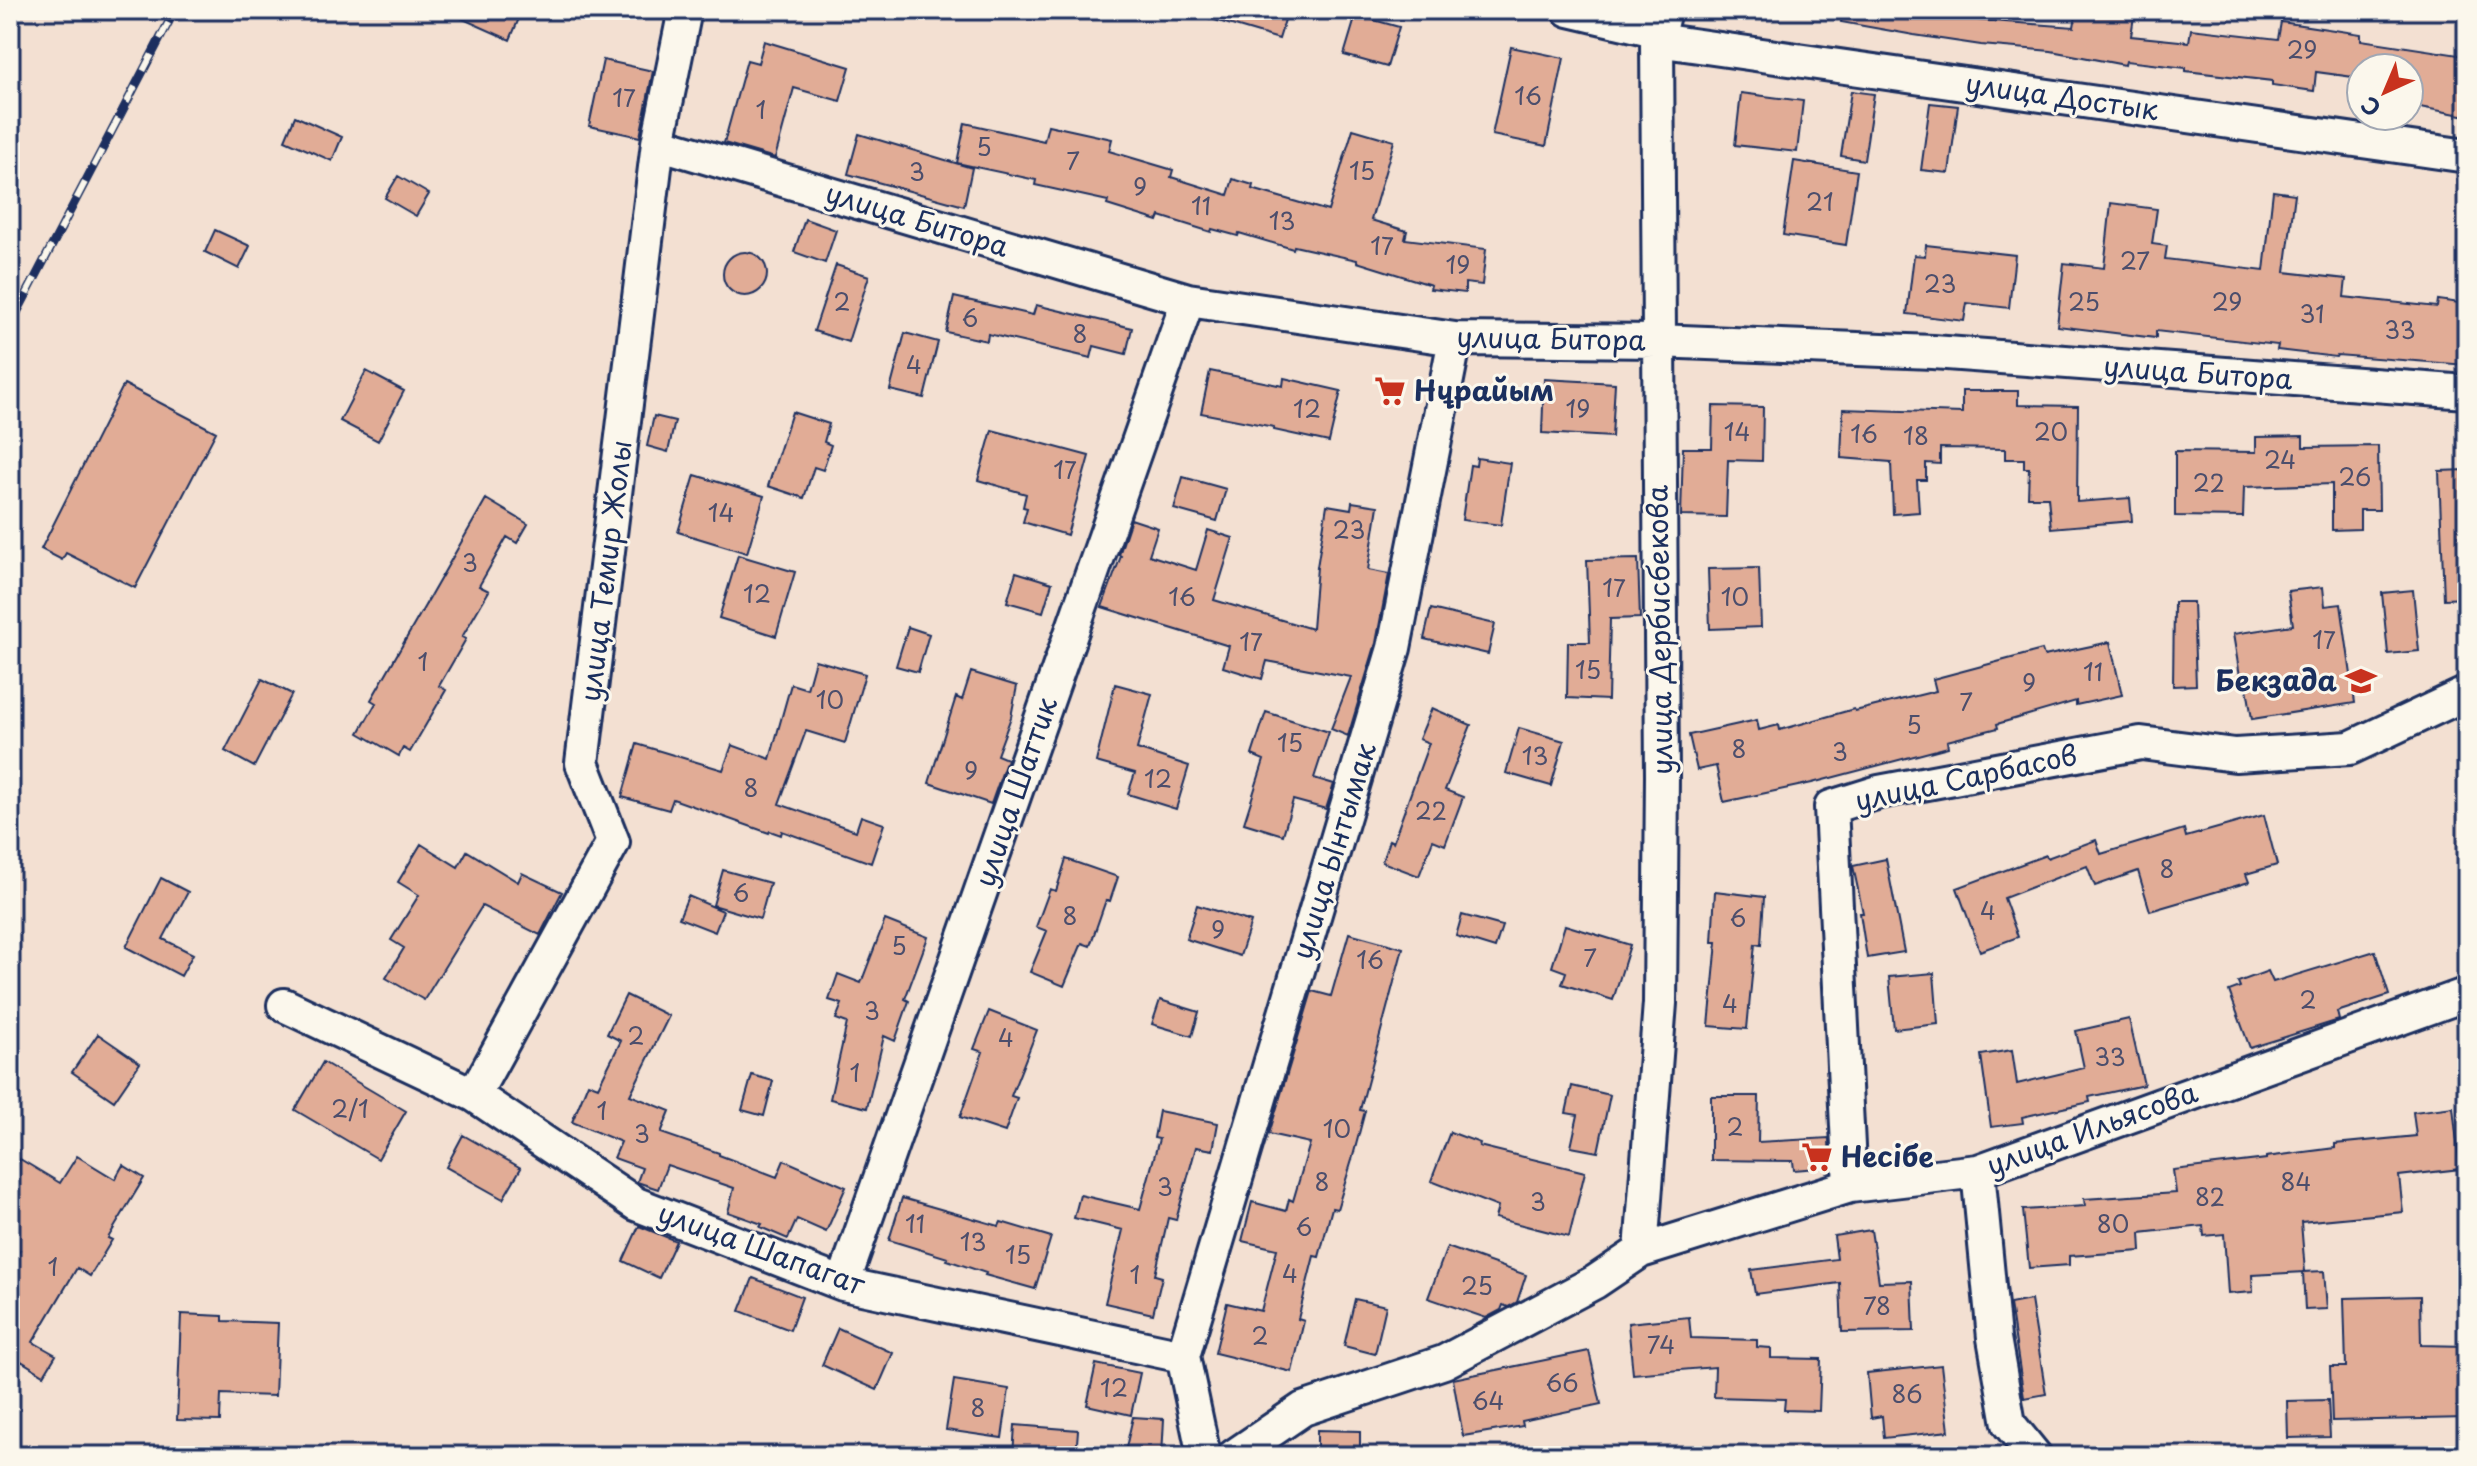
<svg xmlns="http://www.w3.org/2000/svg" width="2477" height="1466" font-family="'Playpen Sans',sans-serif">
<style>
.building{fill:#e1ac96;stroke:#1b2f5e;stroke-width:2}
.lines{fill:none;stroke-linecap:round;stroke-linejoin:round}
.street-casing{stroke:#1b2f5e;stroke-width:38}
.street{stroke:#fbf7ec;stroke-width:32}
.rail-casing{stroke:#1b2f5e;stroke-width:9}
.rail{stroke:#fbf7ec;stroke-width:6;stroke-dasharray:18;stroke-linecap:butt}
.labels{text-anchor:middle;stroke-width:6;stroke-linejoin:round;paint-order:stroke}
.number-label{font-size:24px;fill:#4c4e6c}
.street-label{font-size:28px;fill:#1b2f5e;stroke:#fbf7ec}
.poi-label{font-size:28px;font-weight:bold;fill:#1b2f5e;stroke:#fbf7ec;text-anchor:start}
</style>
<rect width="100%" height="100%" fill="#f3e0d2"/>
<filter id="ink" filterUnits="userSpaceOnUse"><feTurbulence type="fractalNoise" baseFrequency=".0125" numOctaves="2"/><feDisplacementMap in="SourceGraphic" scale="16" xChannelSelector="R" yChannelSelector="G"/><feConvolveMatrix kernelMatrix="1 2 1 2 8 2 1 2 1" color-interpolation-filters="sRGB"/></filter>
<g filter="url(#ink)">
<path class="building" d="M443,10H506L520,16L510,40Z
M1202,10H1288L1279,39L1201,16Z
M1842,10H1980L1978,20L2074,27L2077,10H2105L2134,16L2131,36L2189,42L2191,29L2278,39L2281,22L2361,34V40L2459,55V58L2467,60V116L2409,105V68H2361V78L2316,72L2314,91L2272,85V81L2186,71V68L2126,61L2125,65L2051,51L1981,45L1914,35L1841,22Z
M1356,15L1399,27L1387,67L1344,55Z
M764,41L850,67L840,101L794,88L775,158L724,143L747,60L758,63Z
M1511,47L1564,58L1546,146L1492,135Z
M603,60L653,71L640,137L589,126Z
M1851,91L1874,94L1864,160L1841,156Z
M1741,93L1803,101L1797,152L1735,145Z
M1930,103L1958,106L1949,173L1921,170Z
M295,116L342,137L332,161L285,140Z
M965,123L1044,141L1048,125L1112,139L1109,151L1173,170L1171,177L1228,195L1233,179L1253,185L1252,189L1328,211L1353,129L1394,141L1371,220L1407,231L1405,239L1486,249L1482,285L1465,283V293L1430,289L1431,285L1357,262V260L1294,246L1293,249L1239,233L1238,236L1212,229L1211,232L1160,216L1158,221L1107,205L1108,201L1035,185L1036,180L957,163Z
M859,134L972,168L964,206L848,174Z
M1794,161L1857,171L1846,245L1783,235Z
M398,176L429,194L416,216L385,198Z
M2273,191L2295,194L2285,272L2346,279L2344,297L2437,307L2438,300L2467,304V365L2337,355L2336,357L2277,350L2278,345L2156,331V338L2057,326L2064,263L2104,268L2111,203L2157,209L2152,244L2167,246L2165,259L2264,271Z
M805,219L836,230L825,263L794,252Z
M215,230L250,246L239,269L205,252Z
M1926,245L2015,255L2009,308L1967,303L1964,321L1907,314L1914,255L1925,256Z
M723 274a22 22 0 1 1 44 0a22 22 0 1 1-44 0Z
M836,265L869,276L848,342L814,331Z
M954,297L1033,315L1036,305L1132,328L1126,354L1094,346L1091,358L988,334L987,341L946,332Z
M905,333L938,342L924,398L890,390Z
M366,371L404,391L378,441L340,421Z
M1210,371L1283,386L1284,378L1341,391L1329,442L1274,430V427L1201,413Z
M1544,379L1615,383L1612,437L1542,433Z
M124,384L216,432L135,588L66,553L62,560L41,549Z
M1962,391H2018V405L2078,406L2077,502L2130,498L2132,521L2051,528L2048,497H2028L2029,468H2024V459H2005V449L1940,448V464L1926,463V480H1917L1919,512L1893,514L1891,462L1841,458L1843,409L1962,413Z
M1713,406L1763,407L1762,461L1728,460L1726,517L1681,516L1683,448H1712Z
M792,412L829,424L824,442L831,445L823,470L814,467L804,498L768,486Z
M654,416L675,421L668,452L647,446Z
M992,430L1089,456L1067,535L1023,522L1027,508L1023,507L1026,494L978,480Z
M2303,436V447L2378,446L2379,510H2360V529L2332,530V484L2244,487L2243,517L2175,516V451L2256,452V437Z
M1477,458L1510,463L1501,525L1462,520L1470,465L1476,466Z
M2467,470V598L2444,599L2439,471Z
M695,475L764,496L747,553L678,532Z
M1183,477L1226,489L1217,521L1174,509Z
M486,499L528,524L517,543L507,537L479,586L489,591L462,637L466,639L439,686L446,690L410,752L403,748L399,756L359,733L376,703L371,700Z
M1352,502L1378,506L1368,570L1389,574L1376,643L1348,736L1331,729L1351,677L1267,661L1262,679L1223,667L1229,646L1102,607L1121,556L1119,555L1131,519L1158,528L1149,555L1196,570L1208,530L1233,538L1214,600L1312,629L1317,567L1327,505L1351,509Z
M738,555L795,572L776,636L719,618Z
M1638,559L1640,618L1610,619L1608,700L1567,698L1568,642H1590L1587,560Z
M1759,568L1761,627L1710,629L1708,569Z
M1016,572L1052,583L1043,612L1007,602Z
M2323,587L2325,606L2341,604L2355,703L2252,719L2245,675L2240,676L2233,634L2293,625L2288,591Z
M2413,590L2419,651L2388,654L2382,593Z
M2174,602H2193L2196,685L2173,686Z
M1431,609L1495,624L1488,654L1424,639Z
M908,627L929,634L918,672L896,666Z
M2110,642L2122,695L2076,705V701L1997,724L1998,728L1947,741L1948,747L1812,783L1724,802L1716,766L1697,770L1689,735L1757,720L1759,730L1779,725L1780,730L1854,709L1855,711L1936,691L1933,679L2042,650L2044,656Z
M815,660L865,674L845,743L806,731L779,804L856,831L861,816L884,824L871,863L782,831L781,835L770,831L769,833L673,799L669,810L622,797L637,744L723,770L732,745L770,759L791,684L807,689Z
M971,672L1017,686L1011,717L997,755L1007,759L991,804L929,783L956,697L962,700Z
M262,679L292,694L254,767L225,751Z
M1115,684L1152,694L1137,749L1189,766L1176,809L1128,794L1135,773L1096,762Z
M1432,708L1471,725L1445,790L1463,797L1445,845L1433,840L1419,876L1382,862L1389,840L1393,842L1429,743L1419,739Z
M1266,712L1329,732L1314,778L1334,784L1326,809L1293,800L1283,835L1244,823L1264,760L1252,755Z
M1519,728L1564,741L1551,786L1506,773Z
M2264,815L2277,865L2246,874L2249,882L2150,911L2138,871L2095,886L2087,866L2004,898L2018,937L1980,951L1957,888L2046,855L2047,858L2096,840L2101,854L2184,829L2186,837Z
M421,844L458,867L467,851L518,882L522,873L562,892L540,935L482,906L424,1000L386,978L404,948L391,940L419,895L398,882Z
M1066,859L1118,877L1110,901L1106,900L1090,946L1082,943L1064,986L1030,972L1047,931L1036,927L1050,889L1056,891Z
M1886,859L1904,952L1867,958L1860,913H1863L1853,866Z
M723,870L770,883L760,919L713,905Z
M161,878L188,892L163,939L193,954L181,976L126,947Z
M1715,891L1764,897L1761,945L1755,944L1747,1029L1709,1026L1717,942H1712Z
M688,896L723,911L715,932L679,918Z
M1197,905L1251,922L1240,956L1186,939Z
M1462,915L1502,926L1495,948L1456,936Z
M885,920L928,937L905,999L909,1001L895,1041L884,1036L867,1108L830,1099L847,1023L836,1019L842,1004L829,1000L838,974L861,983Z
M1565,925L1630,945L1613,1000L1562,984L1566,972L1552,967Z
M1349,933L1403,948L1360,1110L1365,1111L1352,1160L1337,1209L1332,1208L1319,1257L1314,1256L1298,1319L1304,1321L1292,1372L1215,1353L1227,1303L1261,1311L1277,1249L1242,1241L1252,1202L1286,1211L1289,1199L1293,1201L1310,1143L1269,1134L1312,991L1331,996Z
M2375,951L2389,995L2337,1012L2339,1020L2250,1048L2229,991L2240,987L2238,982L2268,971L2273,982Z
M1934,973L1938,1024L1894,1029L1889,977Z
M626,995L669,1016L630,1095L670,1111L661,1133L719,1153V1155L777,1177L784,1160L846,1187L826,1232L797,1219L788,1239L760,1227L762,1224L728,1212L734,1188L667,1165L658,1189L637,1182L642,1168L614,1158L621,1142L572,1122L588,1083L598,1087L621,1041L607,1034Z
M1160,1000L1199,1012L1192,1036L1152,1024Z
M989,1011L1037,1030L1011,1096L1017,1098L1005,1132L960,1117L983,1052L974,1049Z
M2129,1019L2144,1085L2089,1097L2090,1102L2022,1117L2023,1123L1991,1127L1981,1055L2012,1050L2017,1084L2084,1068L2076,1031Z
M98,1034L140,1063L114,1101L72,1072Z
M323,1062L406,1111L378,1159L295,1110Z
M752,1075L773,1081L764,1116L742,1110Z
M1572,1086L1610,1095L1598,1152L1571,1147L1578,1115L1566,1113Z
M1711,1096H1759L1758,1142L1829,1138L1830,1167L1794,1170L1793,1161L1711,1160Z
M2453,1107L2460,1169L2399,1176L2403,1212L2301,1222L2305,1272L2252,1275L2253,1292L2228,1294L2224,1234L2204,1236L2203,1226L2140,1233L2141,1251L2069,1256V1265L2029,1268L2023,1210L2085,1206L2084,1199L2176,1193L2173,1170L2266,1159V1157L2335,1148V1144L2416,1136L2413,1112Z
M1159,1111L1218,1123L1213,1150L1196,1147L1176,1220L1168,1218L1155,1275L1162,1277L1153,1314L1105,1303L1123,1230L1074,1218L1080,1195L1140,1209L1159,1139L1154,1138Z
M1450,1132L1480,1143L1479,1146L1585,1172L1569,1237L1495,1218L1498,1207L1431,1181Z
M463,1135L521,1168L503,1199L446,1167Z
M77,1156L115,1179L123,1165L144,1178L108,1238L112,1240L90,1276L77,1268L33,1342L56,1355L44,1375L21,1361L10,1380V1267L20,1250L10,1244V1175L20,1159L60,1183Z
M902,1198L999,1226L1001,1222L1051,1237L1035,1289L985,1275L986,1273L947,1260L948,1258L889,1240Z
M639,1226L676,1241L659,1278L623,1261Z
M1871,1230L1879,1282L1912,1281L1914,1331L1842,1332L1840,1283L1755,1294L1751,1270L1837,1259L1834,1236Z
M1447,1247L1526,1275L1517,1302L1508,1307L1503,1305L1501,1310L1486,1318L1428,1298Z
M2324,1271L2327,1309L2305,1310L2303,1272Z
M753,1278L802,1297L790,1330L740,1311Z
M2420,1296L2421,1345L2467,1346V1418L2332,1421L2330,1367H2346L2344,1298Z
M1355,1299L1386,1306L1375,1354L1344,1346Z
M2031,1300L2046,1394L2024,1398L2010,1304Z
M181,1314L223,1316V1321L278,1323L275,1396L221,1394L220,1421L177,1420Z
M1689,1317L1691,1338L1757,1340V1347L1771,1348V1358L1821,1359L1819,1411L1784,1410L1785,1399L1714,1397L1715,1367L1633,1374L1628,1323Z
M838,1328L893,1353L877,1390L822,1365Z
M1589,1351L1601,1404L1522,1421L1523,1426L1463,1436L1453,1379Z
M1096,1364L1140,1373L1131,1415L1087,1405Z
M1941,1365L1949,1431L1884,1438L1882,1416L1871,1418L1867,1373Z
M954,1380L1009,1389L1002,1438L946,1430Z
M2328,1400L2330,1437L2288,1438L2287,1401Z
M1133,1417L1164,1419L1162,1456H1124Z
M1015,1425L1078,1430L1076,1456H1013Z
M1317,1430L1360,1431V1456H1317Z"/>
<g class="lines">
<defs>
<path id="street" d="M1569,10L1659,31
M1657,40L2467,156
M658,143L1188,300L1455,339L1657,341L1933,352L2467,392
M284,1005L474,1095L636,1204L843,1284L1183,1356L1204,1456
M474,1095L613,842L582,763L658,143L685,10
M1978,1171L1994,1338L2009,1424L2035,1456
M1850,1186L1831,807L1879,792L2141,743L2235,755L2350,748L2467,693
M1641,1251L1660,1003L1662,776L1657,40L1664,10
M843,1284L1188,300
M1183,1356L1394,648L1455,339
M1234,1456L1303,1409L1444,1362L1595,1282L1641,1251L1850,1186L1978,1171L2467,994"/>
</defs>
<use href="#street" class="street-casing"/>
<use href="#street" class="street"/>
<defs>
<path id="rail" d="M10,326L175,10"/>
</defs>
<use href="#rail" class="rail-casing"/>
<use href="#rail" class="rail"/>
</g>
</g>
<defs>
<symbol id="supermarket-bare" viewBox="-9 -9 18 18"><path d="M-6-5.5h2.5l.6 2H6L4.5 2H-2.5L-4.4-4H-6ZM-1.5 3.2a1.3 1.3 0 1 0 .1 0ZM3 3.2a1.3 1.3 0 1 0 .1 0Z" fill="#c8321e" stroke="#fbf7ec" stroke-width="2.5" paint-order="stroke"/></symbol>
<symbol id="school-bare" viewBox="-9 -9 18 18"><path d="M0-5L7-2L0 1L-7-2ZM-4 1L0 2.5L4 1V4Q0 6-4 4Z" fill="#c8321e" stroke="#fbf7ec" stroke-width="2.5" paint-order="stroke"/></symbol>
</defs>
<g fill-rule="evenodd">
<use href="#supermarket-bare" x="1368" y="369" width="44" height="44"/>
<use href="#school-bare" x="2339" y="659" width="44" height="44"/>
<use href="#supermarket-bare" x="1795" y="1135" width="44" height="44"/>
</g>
<g class="labels">
<g class="number-label">
<text x="2302" y="59">29</text>
<text x="1528" y="105">16</text>
<text x="624" y="107">17</text>
<text x="761" y="119">1</text>
<text x="984" y="156">5</text>
<text x="1073" y="170">7</text>
<text x="1362" y="180">15</text>
<text x="917" y="181">3</text>
<text x="1140" y="196">9</text>
<text x="1820" y="211">21</text>
<text x="1201" y="215">11</text>
<text x="1282" y="230">13</text>
<text x="1382" y="255">17</text>
<text x="2135" y="270">27</text>
<text x="1458" y="274">19</text>
<text x="1940" y="293">23</text>
<text x="842" y="311">2</text>
<text x="2084" y="311">25</text>
<text x="2227" y="311">29</text>
<text x="2312" y="323">31</text>
<text x="970" y="327">6</text>
<text x="2400" y="339">33</text>
<text x="1080" y="343">8</text>
<text x="914" y="374">4</text>
<text x="1307" y="418">12</text>
<text x="1578" y="418">19</text>
<text x="1737" y="441">14</text>
<text x="2051" y="441">20</text>
<text x="1864" y="443">16</text>
<text x="1916" y="445">18</text>
<text x="2280" y="469">24</text>
<text x="1065" y="479">17</text>
<text x="2355" y="486">26</text>
<text x="2209" y="492">22</text>
<text x="721" y="522">14</text>
<text x="1349" y="539">23</text>
<text x="470" y="572">3</text>
<text x="1614" y="597">17</text>
<text x="757" y="603">12</text>
<text x="1182" y="606">16</text>
<text x="1735" y="606">10</text>
<text x="2324" y="649">17</text>
<text x="1251" y="651">17</text>
<text x="423" y="671">1</text>
<text x="1588" y="679">15</text>
<text x="2093" y="681">11</text>
<text x="2029" y="692">9</text>
<text x="830" y="709">10</text>
<text x="1966" y="711">7</text>
<text x="1914" y="734">5</text>
<text x="1290" y="752">15</text>
<text x="1739" y="758">8</text>
<text x="1840" y="761">3</text>
<text x="1535" y="765">13</text>
<text x="971" y="780">9</text>
<text x="1158" y="788">12</text>
<text x="751" y="797">8</text>
<text x="1431" y="820">22</text>
<text x="2167" y="878">8</text>
<text x="741" y="902">6</text>
<text x="1988" y="920">4</text>
<text x="1070" y="925">8</text>
<text x="1738" y="927">6</text>
<text x="1218" y="939">9</text>
<text x="899" y="955">5</text>
<text x="1590" y="967">7</text>
<text x="1370" y="969">16</text>
<text x="2308" y="1009">2</text>
<text x="1730" y="1013">4</text>
<text x="872" y="1020">3</text>
<text x="636" y="1045">2</text>
<text x="1006" y="1047">4</text>
<text x="2110" y="1066">33</text>
<text x="855" y="1082">1</text>
<text x="350" y="1118">2/1</text>
<text x="602" y="1120">1</text>
<text x="1735" y="1136">2</text>
<text x="1337" y="1138">10</text>
<text x="642" y="1143">3</text>
<text x="1322" y="1191">8</text>
<text x="2296" y="1191">84</text>
<text x="1165" y="1196">3</text>
<text x="2210" y="1206">82</text>
<text x="1538" y="1211">3</text>
<text x="915" y="1233">11</text>
<text x="2113" y="1233">80</text>
<text x="1304" y="1236">6</text>
<text x="973" y="1251">13</text>
<text x="1018" y="1264">15</text>
<text x="53" y="1276">1</text>
<text x="1290" y="1283">4</text>
<text x="1135" y="1284">1</text>
<text x="1477" y="1295">25</text>
<text x="1877" y="1315">78</text>
<text x="1260" y="1345">2</text>
<text x="1661" y="1354">74</text>
<text x="1562" y="1392">66</text>
<text x="1114" y="1397">12</text>
<text x="1907" y="1403">86</text>
<text x="1488" y="1410">64</text>
<text x="978" y="1417">8</text>
</g>
<g class="street-label">
<text transform="translate(2062 97) rotate(8)" y="10">улица Достык</text>
<text transform="translate(917 220) rotate(17)" y="10">улица Битора</text>
<text transform="translate(1551 339) rotate(1)" y="10">улица Битора</text>
<text transform="translate(2198 373) rotate(4)" y="10">улица Битора</text>
<text transform="translate(606 571) rotate(-83)" y="10">улица Темир Жолы</text>
<text transform="translate(1660 630) rotate(-91)" y="10">улица Дербисбекова</text>
<text transform="translate(1966 778) rotate(-12)" y="10">улица Сарбасов</text>
<text transform="translate(1016 792) rotate(-71)" y="10">улица Шаттик</text>
<text transform="translate(1334 851) rotate(-73)" y="10">улица Ынтымак</text>
<text transform="translate(2092 1129) rotate(-20)" y="10">улица Ильясова</text>
<text transform="translate(761 1249) rotate(20)" y="10">улица Шапагат</text>
</g>
<g class="poi-label">
<text x="1414" y="401">Нұрайым</text>
<text x="2337" y="691" text-anchor="end">Бекзада</text>
<text x="1841" y="1167">Несібе</text>
</g>
</g>
<rect width="2477" height="1466" fill="none" stroke="#fbf7ec" stroke-width="40"/>
<rect x="20" y="20" width="2437" height="1426" fill="none" stroke="#1b2f5e" stroke-width="3" filter="url(#ink)"/>
<g transform="translate(2385 92) rotate(224)"><circle r="38" fill="#fbf7ec" stroke="#a1a7b3" stroke-width="2"/>
<path d="M0-6L14 30L0 20L-14 30Z" fill="#c8321e"/>
<text y="-12" font-size="22" font-weight="bold" text-anchor="middle" fill="#1b2f5e">С</text>
</g>
</svg>
